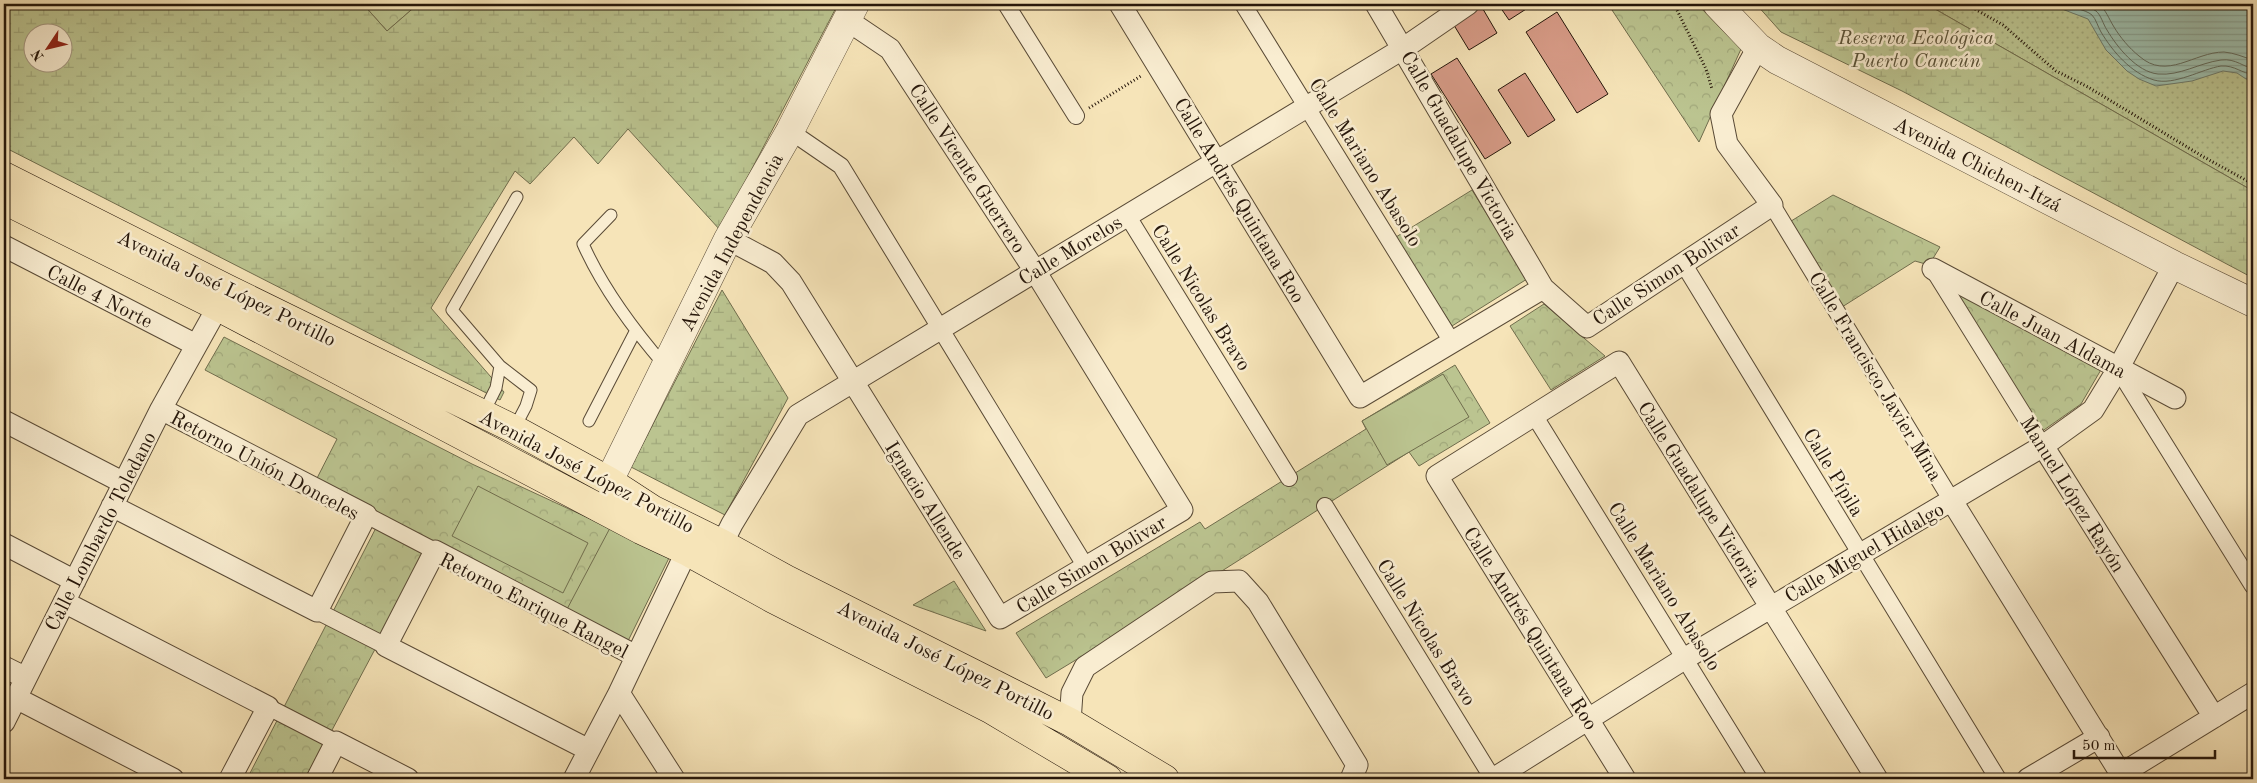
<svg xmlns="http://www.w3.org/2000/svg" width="2257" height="783" font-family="'Old Standard TT',serif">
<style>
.grass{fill:url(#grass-dots);stroke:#706d4d}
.forest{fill:url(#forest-crowns);stroke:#706d4d}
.wetland{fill:url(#wetland-marsh);stroke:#706d4d;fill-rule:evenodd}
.pitch{fill:#bbc490;stroke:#706d4d}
.water{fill:url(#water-rules);stroke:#6d7b6c}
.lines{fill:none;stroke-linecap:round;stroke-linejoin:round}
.shore{stroke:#616a5c;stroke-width:1}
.building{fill:#d79b87;stroke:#25160a}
.service-casing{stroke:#594a36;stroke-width:13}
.pedestrian-casing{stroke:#594a36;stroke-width:18}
.minor-casing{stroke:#594a36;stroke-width:23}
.tertiary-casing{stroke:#594a36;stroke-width:29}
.primary-casing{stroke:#25160a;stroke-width:29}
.path{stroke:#25160a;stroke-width:3;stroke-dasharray:1 2.5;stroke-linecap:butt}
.service{stroke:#f9edd1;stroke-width:11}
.pedestrian{stroke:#f9edd1;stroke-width:16}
.minor{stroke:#f9edd1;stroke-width:21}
.tertiary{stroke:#f9edd1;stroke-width:28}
.primary{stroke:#f6e4b8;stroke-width:28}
.labels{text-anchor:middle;stroke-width:5;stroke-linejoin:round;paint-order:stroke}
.park-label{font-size:20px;font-style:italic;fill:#5a5339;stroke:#f9edd1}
.street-label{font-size:20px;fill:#25160a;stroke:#f9edd1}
</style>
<defs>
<pattern id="grass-dots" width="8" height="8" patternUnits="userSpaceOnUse" patternTransform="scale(1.25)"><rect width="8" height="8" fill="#bbc490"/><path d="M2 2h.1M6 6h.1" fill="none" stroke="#a1a87b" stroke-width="1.8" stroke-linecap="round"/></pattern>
<pattern id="forest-crowns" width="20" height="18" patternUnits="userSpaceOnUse" patternTransform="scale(1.25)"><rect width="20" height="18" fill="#bbc490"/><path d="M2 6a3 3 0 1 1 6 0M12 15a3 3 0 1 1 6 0" fill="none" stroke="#a1a87b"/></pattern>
<pattern id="wetland-marsh" width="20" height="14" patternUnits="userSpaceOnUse" patternTransform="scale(1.25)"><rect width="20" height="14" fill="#bbc490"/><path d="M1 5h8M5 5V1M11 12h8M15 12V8" fill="none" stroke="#a1a87b"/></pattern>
<pattern id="water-rules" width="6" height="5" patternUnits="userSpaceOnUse" patternTransform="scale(1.25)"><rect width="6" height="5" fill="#9dbfae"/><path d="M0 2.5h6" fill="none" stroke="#87a394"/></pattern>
</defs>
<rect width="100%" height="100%" fill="#f6e4b8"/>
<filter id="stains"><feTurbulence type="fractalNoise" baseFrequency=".004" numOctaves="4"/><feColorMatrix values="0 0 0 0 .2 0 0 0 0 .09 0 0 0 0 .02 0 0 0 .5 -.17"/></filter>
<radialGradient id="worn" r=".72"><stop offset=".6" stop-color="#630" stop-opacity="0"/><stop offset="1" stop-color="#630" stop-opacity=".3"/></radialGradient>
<path class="grass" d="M1931,4H2253V191L1935,9Z"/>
<path class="forest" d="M363,4H418L387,31Z
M1615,4H1697L1741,49L1699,142L1610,7Z
M1472,190L1527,279L1452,326L1396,237Z
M1833,195L1940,247L1929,265L1915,261L1842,307L1788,223Z
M1941,278L2102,368L2081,404L2041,432Z
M1544,304L1605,356L1551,390L1510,326Z
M224,337L472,464L610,528L627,643L432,542L306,779H247L380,520L313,486L337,439L205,370Z
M1455,365L1490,423L1419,466L1409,452L1214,576L1046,678L1016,633L1200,522L1205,529L1366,429L1362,421Z
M954,581L986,631L913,605Z"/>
<path class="wetland" d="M4,4H363L387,31L418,4H838L720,230L628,129L598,164L574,137L530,184L515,171L431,308L504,392L500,400L4,147ZM32,32H62V62H32Z
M1756,4H1931L1935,9L2253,191V278L1902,91L1781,32Z
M722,290L788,398L725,515L631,467Z"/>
<path class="pitch" d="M1443,374L1469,417L1387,465L1362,421Z
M478,486L588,543L563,593L452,536Z
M610,528L669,558L627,643L566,611Z"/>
<path class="water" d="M2049,4H2253V79H2246L2237,73L2223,71L2192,81L2156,86L2139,79L2127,71L2106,50L2088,19Z"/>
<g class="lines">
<path class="shore" d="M2059,4C2068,7 2085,9 2092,15C2096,19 2098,27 2101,32C2113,52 2131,73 2154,80C2174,86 2202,69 2221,66C2235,65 2242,74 2253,74
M2078,4C2083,6 2091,7 2096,11C2101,15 2103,24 2107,30C2117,47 2137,72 2158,74C2180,76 2199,63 2221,60C2236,58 2244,68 2253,68
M2099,4C2106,10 2109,19 2114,27C2120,37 2129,48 2139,56C2167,81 2194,52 2224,52C2235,53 2243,57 2253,60"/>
</g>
<path class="building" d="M1472,4H1480L1497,33L1469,50L1449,17Z
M1498,4H1534L1509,20Z
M1557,12L1608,94L1577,113L1526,32Z
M1457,58L1511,143L1485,159L1431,74Z
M1525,73L1555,120L1528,137L1498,90Z"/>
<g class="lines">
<defs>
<path id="service" d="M611,215L583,244C603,289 633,329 665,366
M483,414L496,388L500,366
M589,421L635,332
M514,429L526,406L531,390L500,366L452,310L517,197"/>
<path id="pedestrian" d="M1006,4L1076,116
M1243,4L1452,342
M790,131L841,166L1086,567
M1772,205L1952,501
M1127,215L1289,478
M1683,263L1998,779
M1933,269L2043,446
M2118,369L2253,586
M1534,415L1759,779
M1325,506L1493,779
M366,515L435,551
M317,611L386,646
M268,707L336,742"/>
<path id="minor" d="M1120,4L1360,397L1543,288
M1376,4L1543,288L1587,327L1772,205L1727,144L1721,114L1758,47
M728,239L773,263L791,282L1000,618L1182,510L1035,271L890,49L847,20
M4,246L196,345
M1933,269L2175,398
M4,421L124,483
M2043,446L2214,717
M1952,501L2124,779
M112,506L317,611L366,515L161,409
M4,544L75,581
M715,558L732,524L798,415L1404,48L1468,4
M64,602L268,707L230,779
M4,667L26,678
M619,693L674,779
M16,698L173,779
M4,722L161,409L225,294
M1070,722L1072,693L1085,667L1212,582L1239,581L1258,602L1357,765L1351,779
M589,750L386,646L435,551L636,656
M2121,774L2253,693
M317,779L336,742L408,779
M574,779L619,693L693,538
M1493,779L1684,659L2043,446L2093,410L2118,369L2174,265
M1625,779L1437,476L1619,362L1877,779
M2028,779L2099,737"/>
<path id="tertiary" d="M1717,4L1758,47L1777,60L2174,265L2253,303
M609,481L728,239L790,131L855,4"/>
<path id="primary" d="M4,176L228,289L514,429L609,481L652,509L721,543L786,579L1070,722L1165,779
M4,200L218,307L641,530L686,551L773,599L990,709L1108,779"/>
</defs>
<use href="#service" class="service-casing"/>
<use href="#pedestrian" class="pedestrian-casing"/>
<use href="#minor" class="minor-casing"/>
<use href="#tertiary" class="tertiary-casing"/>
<use href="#primary" class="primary-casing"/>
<path class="path" d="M1674,4L1706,69L1712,89
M1966,4L2003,25L2056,71L2088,87L2202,156L2253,184
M1089,108L1141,76"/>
<use href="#service" class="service"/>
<use href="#pedestrian" class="pedestrian"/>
<use href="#minor" class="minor"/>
<use href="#tertiary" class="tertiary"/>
<use href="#primary" class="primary"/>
</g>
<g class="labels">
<g class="park-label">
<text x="1916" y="44">Reserva Ecológica<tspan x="1916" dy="23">Puerto Cancún</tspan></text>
</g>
<g class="street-label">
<text transform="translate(1460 145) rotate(60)" y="7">Calle Guadalupe Victoria</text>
<text transform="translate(1366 162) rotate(58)" y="7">Calle Mariano Abasolo</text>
<text transform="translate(1978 164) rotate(27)" y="7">Avenida Chichen-Itzá</text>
<text transform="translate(968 168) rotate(57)" y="7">Calle Vicente Guerrero</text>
<text transform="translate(1240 200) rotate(59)" y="7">Calle Andrés Quintana Roo</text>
<text transform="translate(731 242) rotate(-62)" y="7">Avenida Independencia</text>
<text transform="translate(1070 250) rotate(-31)" y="7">Calle Morelos</text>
<text transform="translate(1666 274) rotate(-33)" y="7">Calle Simon Bolivar</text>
<text transform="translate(227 288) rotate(26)" y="7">Avenida José López Portillo</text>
<text transform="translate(100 296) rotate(27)" y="7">Calle 4 Norte</text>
<text transform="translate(1202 297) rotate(58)" y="7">Calle Nicolas Bravo</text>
<text transform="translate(2053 334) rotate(28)" y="7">Calle Juan Aldama</text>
<text transform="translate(1876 376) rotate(59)" y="7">Calle Francisco Javier Mina</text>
<text transform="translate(265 465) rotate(28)" y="7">Retorno Unión Donceles</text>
<text transform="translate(587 471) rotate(28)" y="7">Avenida José López Portillo</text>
<text transform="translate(1834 472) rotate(59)" y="7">Calle Pípila</text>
<text transform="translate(1700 494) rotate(58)" y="7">Calle Guadalupe Victoria</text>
<text transform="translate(2073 494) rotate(58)" y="7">Manuel López Rayón</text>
<text transform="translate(926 500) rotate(58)" y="7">Ignacio Allende</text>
<text transform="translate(100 531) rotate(-63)" y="7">Calle Lombardo Toledano</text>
<text transform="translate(1864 552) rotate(-30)" y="7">Calle Miguel Hidalgo</text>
<text transform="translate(1091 564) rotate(-31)" y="7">Calle Simon Bolivar</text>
<text transform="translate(1665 586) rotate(58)" y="7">Calle Mariano Abasolo</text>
<text transform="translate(534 605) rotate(27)" y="7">Retorno Enrique Rangel</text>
<text transform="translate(1531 628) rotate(58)" y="7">Calle Andrés Quintana Roo</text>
<text transform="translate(1427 632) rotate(58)" y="7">Calle Nicolas Bravo</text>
<text transform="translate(946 660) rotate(27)" y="7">Avenida José López Portillo</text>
</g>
</g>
<rect width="2257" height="783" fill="none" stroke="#f6e4b8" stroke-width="20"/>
<rect x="5" y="5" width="2247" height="773" fill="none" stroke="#25160a" stroke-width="2.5"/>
<rect x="10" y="10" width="2237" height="763" fill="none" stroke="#25160a"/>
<g transform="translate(48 48) rotate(235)"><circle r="24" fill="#f9edd1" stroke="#a49781"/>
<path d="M0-4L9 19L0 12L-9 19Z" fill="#8f2418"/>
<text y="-8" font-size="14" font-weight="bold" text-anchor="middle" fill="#25160a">N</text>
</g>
<path d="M2074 750v8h141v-8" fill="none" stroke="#25160a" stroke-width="2.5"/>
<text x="2082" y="750" font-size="15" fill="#25160a" stroke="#f9edd1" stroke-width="4" paint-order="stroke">50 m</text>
<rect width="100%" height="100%" filter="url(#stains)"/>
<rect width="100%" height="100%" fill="url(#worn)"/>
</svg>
